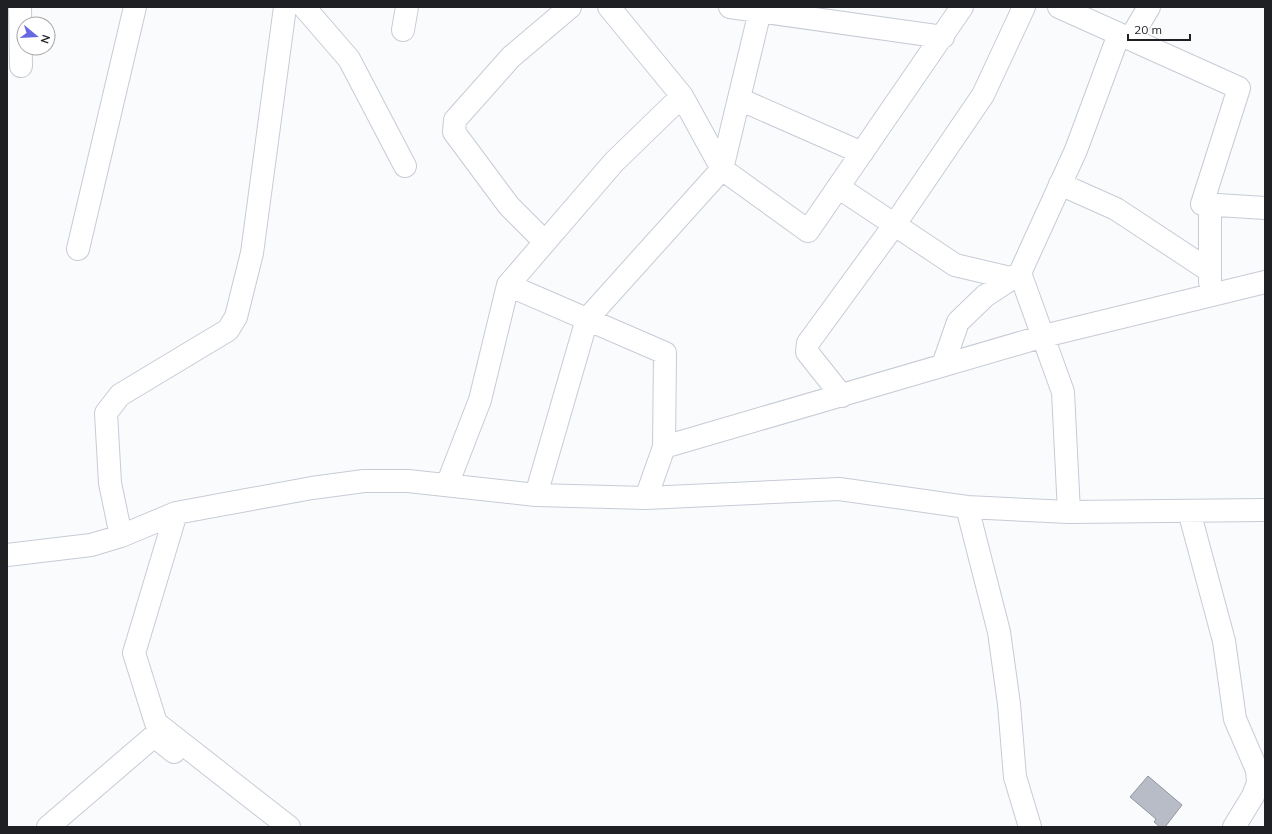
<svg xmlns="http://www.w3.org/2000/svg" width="1272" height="834" font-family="Mulish,sans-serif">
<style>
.building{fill:#b8bcc6;stroke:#9296a0}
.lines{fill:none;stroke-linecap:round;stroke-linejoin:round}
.minor-casing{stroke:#c7cbd6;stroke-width:24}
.minor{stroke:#fff;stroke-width:22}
</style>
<rect width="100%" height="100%" fill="#fafbfd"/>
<path class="building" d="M1148,776L1182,805L1165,827H1160L1154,822L1156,819L1130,797Z"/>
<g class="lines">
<defs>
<path id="minor" d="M20,7L21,66
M304,7L349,59L405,166
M609,7L682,96L722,169L808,231L962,7
M730,7L943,37
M1059,7L1239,88L1202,204L1265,208
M403,30L407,7
M1130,39L1149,7
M739,99L862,153
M1060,184L1116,209L1210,271
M838,187L955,265L1010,278
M1210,204V282
M545,242L509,206L454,132L455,120L511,57L570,7
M78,249L135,7
M1020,273L1063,392L1069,512
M508,285L665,353L664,447L646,498
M943,365L958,322L985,296L1020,273L1076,150L1119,34
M842,396L807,352L808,343L895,224L983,95L1024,7
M664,447L1044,336L1265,282
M447,485L480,400L508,285L614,162L682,96
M536,495L587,319L722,169L761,7
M967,507L999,632L1009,704L1015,777L1030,827
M1189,511L1224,641L1235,719L1257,770L1258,783L1253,796L1234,827
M176,513L134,653L156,723L289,827
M121,536L110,483L106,413L120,395L228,330L236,317L252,253L285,7
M7,555L91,545L121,536L176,513L312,488L364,481H408L536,495L646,498L839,489L967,507L1069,512L1265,510
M48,827L154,736L174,752"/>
</defs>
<use href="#minor" class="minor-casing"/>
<use href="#minor" class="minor"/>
</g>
<rect width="1272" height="834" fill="none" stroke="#1f2024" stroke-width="16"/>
<g transform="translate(36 36) rotate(108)"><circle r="19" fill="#ffffff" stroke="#a5a6a7"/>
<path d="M0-3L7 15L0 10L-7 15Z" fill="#6669e2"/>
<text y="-6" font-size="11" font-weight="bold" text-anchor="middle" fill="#1f2024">N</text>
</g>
<path d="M1128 34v6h62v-6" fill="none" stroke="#1f2024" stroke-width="2"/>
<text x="1134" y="34" font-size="12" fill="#1f2024" stroke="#ffffff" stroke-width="3" paint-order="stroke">20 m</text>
</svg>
